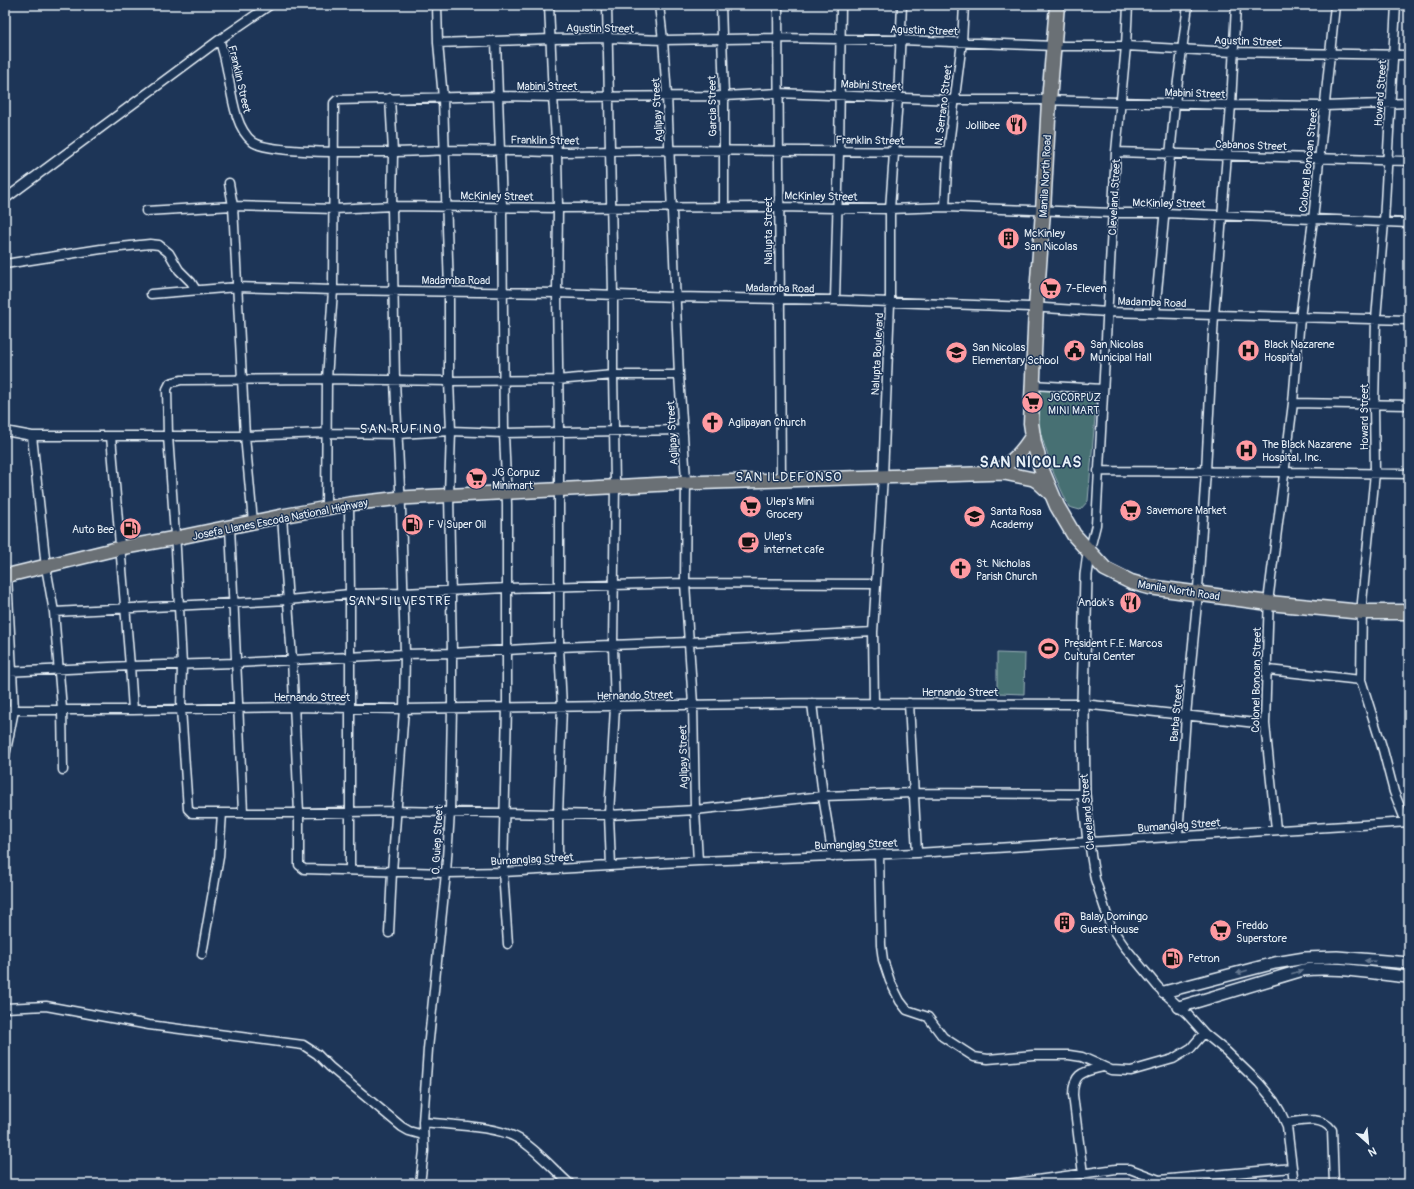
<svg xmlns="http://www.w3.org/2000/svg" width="1414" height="1189" font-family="Pangolin,sans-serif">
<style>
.green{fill:#476f73;stroke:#98b0b6}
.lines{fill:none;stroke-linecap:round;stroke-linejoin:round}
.street-casing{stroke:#e8f1f8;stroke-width:11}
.secondary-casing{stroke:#e8f1f8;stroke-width:14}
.primary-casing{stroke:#e8f1f8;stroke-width:16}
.highway-casing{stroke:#e8f1f8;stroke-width:17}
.street{stroke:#1d3557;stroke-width:8}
.secondary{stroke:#1d3557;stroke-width:11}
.primary{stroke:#6b6f75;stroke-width:13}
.highway{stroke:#6b6f75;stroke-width:14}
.oneway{fill:#64778f}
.labels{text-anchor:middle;stroke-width:3;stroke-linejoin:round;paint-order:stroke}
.street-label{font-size:11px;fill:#e8f1f8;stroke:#1d3557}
.poi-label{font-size:11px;fill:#e8f1f8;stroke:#1d3557;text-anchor:start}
.quarter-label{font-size:13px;letter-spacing:1px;fill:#e8f1f8;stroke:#1d3557}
.district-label{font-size:15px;font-weight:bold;letter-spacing:1px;fill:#e8f1f8;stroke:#1d3557}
</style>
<rect width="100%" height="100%" fill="#1d3557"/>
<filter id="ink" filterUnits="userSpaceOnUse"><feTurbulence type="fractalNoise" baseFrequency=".025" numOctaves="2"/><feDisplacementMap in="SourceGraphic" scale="8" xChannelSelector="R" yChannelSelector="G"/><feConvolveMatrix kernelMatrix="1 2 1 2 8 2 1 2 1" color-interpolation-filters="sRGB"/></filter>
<g filter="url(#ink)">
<path class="green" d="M1038,389L1097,393L1088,501L1080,510L1069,507L1054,474L1038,426Z
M997,653L1025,654L1024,694L997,693Z"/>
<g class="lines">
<defs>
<path id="street" d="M549,5L553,97L557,152L558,208L557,293L559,432V647L562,707L558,815V869
M607,5L613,294V375L615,483L613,646L615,707L609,815L611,866
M659,5L663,40L667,96L679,375L686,480L685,583L693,704L695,810L698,861
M721,5L724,96V207
M778,5L781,480
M1396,5L1384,222L1376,319L1374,405L1375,473L1362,602L1361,680L1383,750L1394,792L1406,822
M219,40C232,68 228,123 253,142C269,154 361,152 385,152C406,152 426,151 446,150C483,150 519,151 555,152C593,152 631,150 669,150C762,150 855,152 948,152
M496,41L502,207L504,433L507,504V707L503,872L508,944
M438,43L551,39L608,38L663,40L777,38L901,40L1054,46H1126L1233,52L1409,55
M1116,152L1409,161
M229,183L233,206L245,436L253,522
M5,199L219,40L270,5
M945,207L948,152L962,42L964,5
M146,211L233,206L334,209L392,206L558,208L779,207L890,209L945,207L1113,213H1165L1409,223
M5,264L101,249L150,244L159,245L169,253L179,270L191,282L196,290
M151,294L237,287L333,290L557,293L677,297L835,300L1029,307L1108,312L1214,315L1409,320
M835,300L839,151L841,5
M1155,313L1175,103L1188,5
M679,375H613L557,380L449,381L327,379L181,380L170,383L167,389L168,436L176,549L182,665L181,709L188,809L192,813H299L398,811L609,815L695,810L823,796L914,793L1084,794
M1032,385L1103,389
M1293,403L1409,405
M5,431L32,436H245L326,433L398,434L451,431L504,433L683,430
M32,436L46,567L54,612L62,709L63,770
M111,436L130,666L133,710
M1098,471L1285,472L1409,474
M349,504L350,594V870
M326,508L327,379L333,290L334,103L337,100L499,96L553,97L724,96L778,93L955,100H1041L1231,105L1325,106L1409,103
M282,516L292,659L299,813V865L304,869L446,873L503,872L698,861L917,853L1409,822
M230,527L243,812
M1089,553L1096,525L1116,152L1126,46L1128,5
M54,612L288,600L350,594L403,593L507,588L685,583L876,584
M1268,670L1361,680
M5,672L130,666L236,663L405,654L452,653L559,647L689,642L873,632
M812,703L823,796L833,857
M909,703L917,853
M874,704L873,632L883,476L890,303V209L898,98L902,5
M5,710H133L294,707L404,709L812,703L1083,704L1265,724
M5,756L14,710L7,575
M1276,829L1265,724L1269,594L1293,403L1300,318L1313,220L1335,5
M1178,836L1186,715L1197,603L1206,471L1214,315L1231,105L1236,5
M1089,842L1095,879L1111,927L1124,946L1158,987L1188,1015L1204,1033L1226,1051L1259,1083L1274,1101L1280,1111L1287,1126L1294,1184
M879,855L881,945L883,960L890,981L900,1001L907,1010L928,1017L943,1037L974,1057L988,1059L1033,1055H1069L1082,1057L1111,1070L1131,1071L1173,1059L1191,1048L1204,1033
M389,933L392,872L404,709L405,654L401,509L395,381L392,206L393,152L390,98
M202,954L219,857L222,813
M5,1008L46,1006L149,1025L303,1045L317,1054L330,1067L402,1127L409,1131L423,1135
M423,1122C449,1125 498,1126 519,1139C537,1150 554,1170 570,1184
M1286,1123C1302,1121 1321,1115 1332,1130L1334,1184
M1083,1174L1073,1095C1073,1072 1084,1072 1103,1067
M420,1184L424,1151L423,1122L428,1049L446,873L450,812L452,708V653L449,495L451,431L449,381V291L443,98L438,43L437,5
M1007,1184L1116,1169H1130L1159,1180L1292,1168"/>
<path id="secondary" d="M1089,842L1084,794L1083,704L1086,575L1089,553
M1164,992L1275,963L1305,958L1337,957L1409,963
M1179,1007L1303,970C1338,966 1374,974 1409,977"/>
<path id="primary" d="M991,473C1010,466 1023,451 1033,434
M5,576L120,548L176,538L282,516L349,504L401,498L685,483L1004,473L1033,479L1038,482L1052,495"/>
<path id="highway" d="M1057,5L1049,101L1043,211L1036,307L1031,423L1034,443L1041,468L1057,506L1074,535L1105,569L1131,582L1149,587L1269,603L1362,612H1409"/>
</defs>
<use href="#street" class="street-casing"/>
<use href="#secondary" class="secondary-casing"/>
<use href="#primary" class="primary-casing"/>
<use href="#highway" class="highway-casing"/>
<use href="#street" class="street"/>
<use href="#secondary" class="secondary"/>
<use href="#primary" class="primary"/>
<use href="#highway" class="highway"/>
</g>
<defs><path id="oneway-solid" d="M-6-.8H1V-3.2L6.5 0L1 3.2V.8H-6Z"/></defs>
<g class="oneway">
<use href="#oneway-solid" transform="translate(1370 961) rotate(-176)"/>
<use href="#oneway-solid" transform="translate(1242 972) rotate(164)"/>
<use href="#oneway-solid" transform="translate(1297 972) rotate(-16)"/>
</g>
</g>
<defs>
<symbol id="restaurant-disc" viewBox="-11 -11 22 22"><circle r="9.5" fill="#ff9aa2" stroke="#1d3557"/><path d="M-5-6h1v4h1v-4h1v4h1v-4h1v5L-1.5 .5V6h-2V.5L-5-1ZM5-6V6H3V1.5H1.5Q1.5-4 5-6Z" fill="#111"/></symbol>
<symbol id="building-disc" viewBox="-11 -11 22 22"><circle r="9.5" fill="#ff9aa2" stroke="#1d3557"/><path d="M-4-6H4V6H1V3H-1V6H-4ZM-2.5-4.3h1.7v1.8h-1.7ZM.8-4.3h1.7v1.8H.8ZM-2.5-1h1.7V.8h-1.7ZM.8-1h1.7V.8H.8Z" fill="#111"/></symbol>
<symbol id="supermarket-disc" viewBox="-11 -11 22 22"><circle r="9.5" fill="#ff9aa2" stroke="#1d3557"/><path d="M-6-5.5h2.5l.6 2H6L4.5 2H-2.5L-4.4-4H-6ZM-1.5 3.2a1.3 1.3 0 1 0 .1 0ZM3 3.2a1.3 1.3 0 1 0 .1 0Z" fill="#111"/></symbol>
<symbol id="civic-disc" viewBox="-11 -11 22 22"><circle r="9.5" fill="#ff9aa2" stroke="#1d3557"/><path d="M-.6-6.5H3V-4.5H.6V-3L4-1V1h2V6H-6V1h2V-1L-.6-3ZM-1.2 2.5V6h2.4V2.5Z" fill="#111"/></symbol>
<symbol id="hospital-disc" viewBox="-11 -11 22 22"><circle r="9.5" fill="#ff9aa2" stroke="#1d3557"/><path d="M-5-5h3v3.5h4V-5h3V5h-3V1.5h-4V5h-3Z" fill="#111"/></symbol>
<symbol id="school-disc" viewBox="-11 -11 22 22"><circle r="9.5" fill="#ff9aa2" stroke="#1d3557"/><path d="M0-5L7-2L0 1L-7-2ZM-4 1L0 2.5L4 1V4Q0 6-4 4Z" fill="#111"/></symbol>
<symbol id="church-disc" viewBox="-11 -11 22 22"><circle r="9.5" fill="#ff9aa2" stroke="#1d3557"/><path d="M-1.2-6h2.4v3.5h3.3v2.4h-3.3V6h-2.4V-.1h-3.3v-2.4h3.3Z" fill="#111"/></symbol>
<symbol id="fuel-disc" viewBox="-11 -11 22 22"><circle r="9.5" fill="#ff9aa2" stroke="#1d3557"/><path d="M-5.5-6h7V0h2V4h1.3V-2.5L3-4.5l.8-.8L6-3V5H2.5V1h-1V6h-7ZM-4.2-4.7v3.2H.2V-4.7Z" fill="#111"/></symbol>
<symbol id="cafe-disc" viewBox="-11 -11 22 22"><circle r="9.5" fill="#ff9aa2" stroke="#1d3557"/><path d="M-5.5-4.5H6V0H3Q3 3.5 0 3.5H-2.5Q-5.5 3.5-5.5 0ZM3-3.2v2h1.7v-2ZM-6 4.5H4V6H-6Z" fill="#111"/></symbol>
<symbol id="stadium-disc" viewBox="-11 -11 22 22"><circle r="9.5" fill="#ff9aa2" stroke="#1d3557"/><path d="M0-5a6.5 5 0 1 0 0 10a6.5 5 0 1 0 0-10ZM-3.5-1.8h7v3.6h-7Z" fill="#111"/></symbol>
</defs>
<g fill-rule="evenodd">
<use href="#restaurant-disc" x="1004" y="112" width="25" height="25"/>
<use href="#building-disc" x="996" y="226" width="25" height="25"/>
<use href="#supermarket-disc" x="1038" y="276" width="25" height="25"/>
<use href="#civic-disc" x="1062" y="338" width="25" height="25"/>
<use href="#hospital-disc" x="1236" y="338" width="25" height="25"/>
<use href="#school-disc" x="944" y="340" width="25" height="25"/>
<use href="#supermarket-disc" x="1020" y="390" width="25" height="25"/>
<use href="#church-disc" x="700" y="410" width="25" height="25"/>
<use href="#hospital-disc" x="1234" y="438" width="25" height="25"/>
<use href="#supermarket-disc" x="464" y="466" width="25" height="25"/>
<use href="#supermarket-disc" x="738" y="494" width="25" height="25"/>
<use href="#supermarket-disc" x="1118" y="498" width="25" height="25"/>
<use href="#school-disc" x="962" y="504" width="25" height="25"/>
<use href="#fuel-disc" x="400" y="512" width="25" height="25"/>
<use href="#fuel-disc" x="118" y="516" width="25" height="25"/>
<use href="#cafe-disc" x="736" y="530" width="25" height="25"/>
<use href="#church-disc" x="948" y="556" width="25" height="25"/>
<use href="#restaurant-disc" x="1118" y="590" width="25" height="25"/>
<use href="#stadium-disc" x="1036" y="636" width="25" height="25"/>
<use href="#building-disc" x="1052" y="910" width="25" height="25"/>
<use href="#supermarket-disc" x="1208" y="918" width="25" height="25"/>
<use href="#fuel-disc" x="1160" y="946" width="25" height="25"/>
</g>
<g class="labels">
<g class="street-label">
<text transform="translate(600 28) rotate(1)" y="4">Agustin Street</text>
<text transform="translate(924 30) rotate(2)" y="4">Agustin Street</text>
<text transform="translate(1248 41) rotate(2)" y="4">Agustin Street</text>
<text transform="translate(240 79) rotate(77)" y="4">Franklin Street</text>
<text transform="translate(871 85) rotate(3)" y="4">Mabini Street</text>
<text x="547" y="90">Mabini Street</text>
<text transform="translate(1195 93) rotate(2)" y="4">Mabini Street</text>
<text transform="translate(1380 93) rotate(-86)" y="4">Howard Street</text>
<text transform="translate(943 105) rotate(-83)" y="4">N. Serrano Street</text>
<text transform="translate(712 106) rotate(-91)" y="4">Garcia Street</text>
<text transform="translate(657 110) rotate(-93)" y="4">Aglipay Street</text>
<text transform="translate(545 140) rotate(1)" y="4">Franklin Street</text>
<text transform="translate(870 140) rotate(1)" y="4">Franklin Street</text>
<text transform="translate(1251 145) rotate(2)" y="4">Cabanos Street</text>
<text transform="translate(1308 160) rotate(-84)" y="4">Colonel Bonoan Street</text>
<text transform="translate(1045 176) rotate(-87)" y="4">Manila North Road</text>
<text transform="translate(497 196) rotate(1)" y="4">McKinley Street</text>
<text transform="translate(821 196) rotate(1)" y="4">McKinley Street</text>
<text transform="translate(1114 197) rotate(-87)" y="4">Cleveland Street</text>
<text transform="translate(1169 203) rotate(1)" y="4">McKinley Street</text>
<text transform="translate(768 231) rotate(-90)" y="4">Nalupta Street</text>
<text x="456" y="284">Madamba Road</text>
<text transform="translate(780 288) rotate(1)" y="4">Madamba Road</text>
<text transform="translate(1152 302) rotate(2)" y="4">Madamba Road</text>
<text transform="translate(877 354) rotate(-87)" y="4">Nalupta Boulevard</text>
<text transform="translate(1364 417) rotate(-90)" y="4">Howard Street</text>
<text transform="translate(672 433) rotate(-93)" y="4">Aglipay Street</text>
<text transform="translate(280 519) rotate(-11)" y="4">Josefa Llanes Escoda National Highway</text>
<text transform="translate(1179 590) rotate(9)" y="4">Manila North Road</text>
<text transform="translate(1256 680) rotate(-89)" y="4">Colonel Bonoan Street</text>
<text x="960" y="696">Hernando Street</text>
<text transform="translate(635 695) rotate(-1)" y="4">Hernando Street</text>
<text x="312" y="701">Hernando Street</text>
<text transform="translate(1176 713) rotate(-85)" y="4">Barba Street</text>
<text transform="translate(683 757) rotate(-91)" y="4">Aglipay Street</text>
<text transform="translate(1087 812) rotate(-95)" y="4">Cleveland Street</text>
<text transform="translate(1179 825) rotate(-4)" y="4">Bumanglag Street</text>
<text transform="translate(437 840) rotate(-87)" y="4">O. Guiep Street</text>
<text transform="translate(856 844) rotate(-2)" y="4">Bumanglag Street</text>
<text transform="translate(532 859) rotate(-3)" y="4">Bumanglag Street</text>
</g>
<g class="poi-label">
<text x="1000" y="129" text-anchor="end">Jollibee</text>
<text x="1024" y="237">McKinley<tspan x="1024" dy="13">San Nicolas</tspan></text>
<text x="1066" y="292">7-Eleven</text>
<text x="1090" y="348">San Nicolas<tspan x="1090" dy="13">Municipal Hall</tspan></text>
<text x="1264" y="348">Black Nazarene<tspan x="1264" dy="13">Hospital</tspan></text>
<text x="972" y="351">San Nicolas<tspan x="972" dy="13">Elementary School</tspan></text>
<text x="1048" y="401">JGCORPUZ<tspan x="1048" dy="13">MINI MART</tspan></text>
<text x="728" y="426">Aglipayan Church</text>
<text x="1262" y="448">The Black Nazarene<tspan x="1262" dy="13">Hospital, Inc.</tspan></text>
<text x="492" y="476">JG Corpuz<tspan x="492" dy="13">Minimart</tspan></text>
<text x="766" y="505">Ulep's Mini<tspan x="766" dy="13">Grocery</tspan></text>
<text x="1146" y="514">Savemore Market</text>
<text x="990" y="515">Santa Rosa<tspan x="990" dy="13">Academy</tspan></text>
<text x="428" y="528">F V Super Oil</text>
<text x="114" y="533" text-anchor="end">Auto Bee</text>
<text x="764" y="540">Ulep's<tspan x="764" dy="13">internet cafe</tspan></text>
<text x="976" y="567">St. Nicholas<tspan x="976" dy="13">Parish Church</tspan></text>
<text x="1114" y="606" text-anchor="end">Andok's</text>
<text x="1064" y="647">President F.E. Marcos<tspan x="1064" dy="13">Cultural Center</tspan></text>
<text x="1080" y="920">Balay Domingo<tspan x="1080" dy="13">Guest House</tspan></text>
<text x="1236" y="929">Freddo<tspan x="1236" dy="13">Superstore</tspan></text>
<text x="1188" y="962">Petron</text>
</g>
<g class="quarter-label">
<text x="401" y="433">SAN RUFINO</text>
<text x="789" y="481">SAN ILDEFONSO</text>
<text x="400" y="605">SAN SILVESTRE</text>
</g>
<g class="district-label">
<text x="1031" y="467">SAN NICOLAS</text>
</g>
</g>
<rect width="1414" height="1189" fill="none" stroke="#1d3557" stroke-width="20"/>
<rect x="10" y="10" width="1394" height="1169" fill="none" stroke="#e8f1f8" stroke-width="1.5" filter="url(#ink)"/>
<g transform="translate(1368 1143) rotate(153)" stroke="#1d3557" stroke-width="3" paint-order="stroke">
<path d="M0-3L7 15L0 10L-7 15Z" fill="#e8f1f8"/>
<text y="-6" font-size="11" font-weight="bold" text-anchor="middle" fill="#e8f1f8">N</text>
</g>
</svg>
